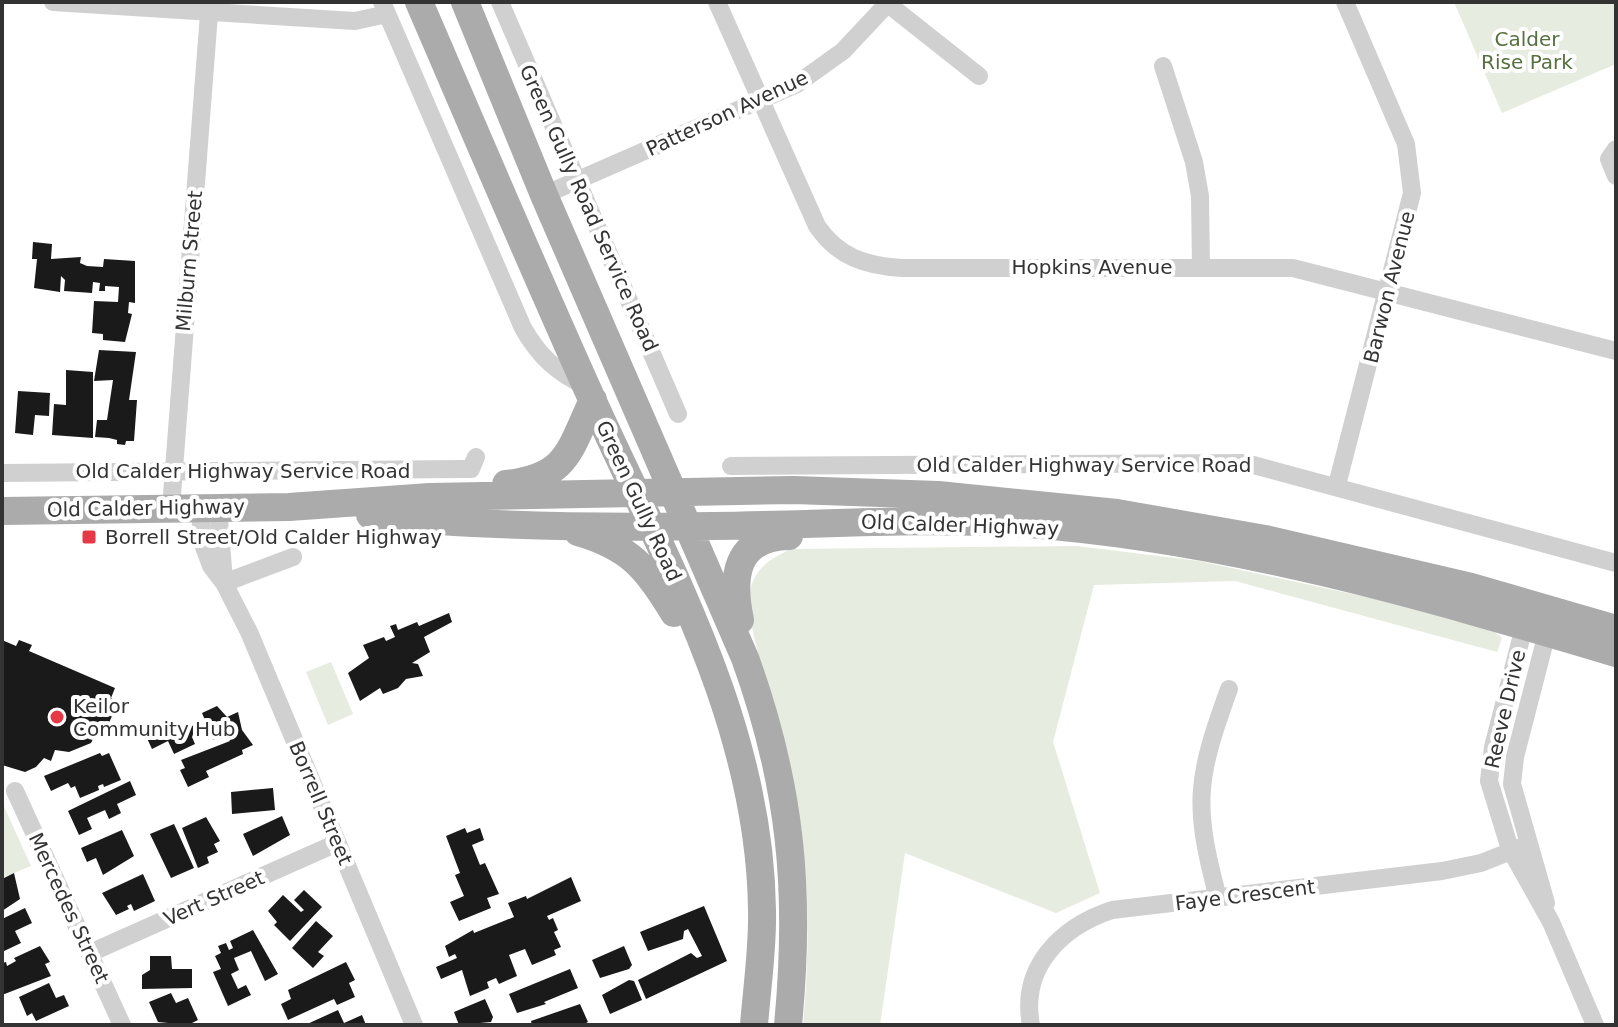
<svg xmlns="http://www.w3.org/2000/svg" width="1618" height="1027" font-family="'DejaVu Sans',sans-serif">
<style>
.green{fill:#e6ecdf}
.building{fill:#1a1a1a}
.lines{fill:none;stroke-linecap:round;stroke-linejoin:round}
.street{stroke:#d0d0d0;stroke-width:18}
.primary{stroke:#ababab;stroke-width:28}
.poi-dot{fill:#e63946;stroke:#fff;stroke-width:3}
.labels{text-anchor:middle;stroke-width:8;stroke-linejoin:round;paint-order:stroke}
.park-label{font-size:20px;fill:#56703f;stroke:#fff}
.street-label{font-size:20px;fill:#333;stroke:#fff}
.poi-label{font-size:20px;fill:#333;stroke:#fff;text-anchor:start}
</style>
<rect width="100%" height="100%" fill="#fff"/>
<path class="green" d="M1454,2H1616V64L1502,113Z
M1077,546L1199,561L1482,622L1502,638L1497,652L1235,581L1094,585L1053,742L1100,893L1056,913L905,853L880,1025H803C812,932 808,843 787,751C779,717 742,619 750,590C756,567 770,559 791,549Z
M331,662L353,714L328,725L306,672Z
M2,802L31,866L2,878Z"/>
<path class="building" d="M33,242L52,244L51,259L81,257L80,263L87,266L103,267L104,259L135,261V303L129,302L128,313L132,314L125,342L103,340V334L92,333L94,301L118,302L119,287L105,286V291H99L100,283L93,282L92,293L64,291L65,280L61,276L60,292L34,288L37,259H32Z
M99,350L136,352L129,400H137L134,441H126L125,445L117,444V440L109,438L95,437L97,420H107L113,380L94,381Z
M66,370L93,372V438L52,435L54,404L66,405Z
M18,391L50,393L49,416L35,415L33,435L15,433Z
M449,613L452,622L424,637L430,652L412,663L418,664L423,676L406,679L398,688L383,694L380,688L360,701L348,673L369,658L363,645L384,637L386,641L395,637L390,626L396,624L398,630L417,622L419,626Z
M2,640L16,646L19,640L32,645L29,651L115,688L111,698L118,702L103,737L96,733L91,743L69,752L55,750L51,761L44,758L36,767L25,772L2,765Z
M217,706L227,717L238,712L242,730L253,745L242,750L243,754L206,771L209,777L188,787L180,770L185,768L181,760L230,741L226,734L213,740L202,713Z
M176,721L182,724V730L185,723L196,727L192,737L195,744L174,754L168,741L152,749L145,734Z
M100,753L102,756L109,753L121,780L104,787L103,784L98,786L99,790L80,798L75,786L71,788L68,783L51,791L44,776Z
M130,781L136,795L117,804L121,813L109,819L105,810L87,818L92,829L79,835L68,811Z
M273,788L275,810L232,814L231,792Z
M282,816L290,835L253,856L243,834Z
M206,817L220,841L214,844L218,852L207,857L209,863L198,868L182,828Z
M174,824L194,868L171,878L150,834Z
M465,828L467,833L480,828L484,840L472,845L480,865L485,863L499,894L487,898L491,908L459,921L450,902L464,896L455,875L460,873L446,836Z
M122,830L134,856L103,875L96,858L87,862L81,848Z
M14,873L20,899L2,911V879Z
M143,874L155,901L134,911L131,904L127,906L129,909L116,915L102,893Z
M571,877L581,901L547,916L549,920L553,918L558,930L554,932L561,947L554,950L556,955L532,965L525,949L509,955L517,976L499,984L496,978L487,982L489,988L470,996L462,970L441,979L436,967L457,958L455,954L449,957L445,946L473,930L474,933L514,917L508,903L526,896L527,899Z
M304,890L322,907L290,941L274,925L277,922L268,911L283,895L301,912L304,910L294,900Z
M704,906L727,961L646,999L638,980L691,953L697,958L702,956L688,929L684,931L683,939L648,951L640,932Z
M25,908L32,923L15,931L21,943L2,952V919Z
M316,921L333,936L318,952L324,956L313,968L292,948Z
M253,930L278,974L265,981L251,951L234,958L239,970L231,974L238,989L246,985L251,995L228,1006L213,972L221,969L215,956L221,953L218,946L226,943L229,950L233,948L230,941Z
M40,946L50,962L45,964L51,976L2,995V963L6,962L7,966L16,961L14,958Z
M624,946L632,965L629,969L600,978L592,960Z
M150,956H171L172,969H192V988L142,989V975L150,970Z
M346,962L355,980L349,983L355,997L337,1005L334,999L288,1020L281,1004L291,999L288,990Z
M570,969L578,988L544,1002L546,1004L517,1013L509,994Z
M629,980L634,981L642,1000L610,1014L602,995Z
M49,983L56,998L64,995L69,1006L36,1021L32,1013L27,1016L19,997Z
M171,993L176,1003L188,998L198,1020L188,1025L158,1022L149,1002Z
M485,999L493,1017L491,1022L459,1025L454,1012Z
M580,1004L588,1022L582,1025H532L531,1021Z
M338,1010L344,1023L362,1015L366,1025H305Z"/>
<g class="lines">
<path class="street" d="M53,2L355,21L387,14
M382,2L523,328C539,356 557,373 586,386
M500,2L678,414
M717,2L817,226C838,257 866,266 902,268H1293L1616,351
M888,4L979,76
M1163,66L1194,162L1200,196L1201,267
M1616,149L1609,159L1616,176
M544,195L797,84L843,51L889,2
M731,466L1246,463L1616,563
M2,473L463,469H471L476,457
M1337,485L1412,193L1406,144L1345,2
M199,507L204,547L211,566L224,583L249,632L414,1025
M218,507L224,580
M171,508L209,14
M224,583L293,557
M1524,627L1493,747L1489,781L1510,849L1551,922L1595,1025
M15,791L122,1025
M1218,898C1193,804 1196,780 1229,689
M1546,903L1512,784L1515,757L1547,633
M90,953L337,843
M1031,1025C1020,967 1061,927 1112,910L1442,871L1481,863L1529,844"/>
<path class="primary" d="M419,2C476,134 532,266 591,397C665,561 760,724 762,910C763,948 757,987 754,1025
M465,2L544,195L745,658C791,785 801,891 788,1025
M506,484C568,477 569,451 593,400
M2,511L289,507L430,497L794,490L938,495L1117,513L1265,539L1471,587L1616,629
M370,515C483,527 598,528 712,526C817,525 923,517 1029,524C1229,539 1424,596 1616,653
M578,532C630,547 647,568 674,613
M740,620C731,577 735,537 789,536"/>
</g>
<g class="poi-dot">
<rect x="81" y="529" width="16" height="16" rx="4"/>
<circle cx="57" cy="717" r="8"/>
</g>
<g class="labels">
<g class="park-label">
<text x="1527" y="46">Calder<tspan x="1527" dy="23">Rise Park</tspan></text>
</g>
<g class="street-label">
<text transform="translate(727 113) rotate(-25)" y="7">Patterson Avenue</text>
<text transform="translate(589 208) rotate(66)" y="7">Green Gully Road Service Road</text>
<text transform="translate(189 261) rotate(-85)" y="7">Milburn Street</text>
<text x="1092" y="274">Hopkins Avenue</text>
<text transform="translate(1389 287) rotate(-76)" y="7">Barwon Avenue</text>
<text x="1084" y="472">Old Calder Highway Service Road</text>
<text x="243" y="478">Old Calder Highway Service Road</text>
<text transform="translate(639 501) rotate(65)" y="7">Green Gully Road</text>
<text transform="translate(146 508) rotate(-1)" y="7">Old Calder Highway</text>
<text transform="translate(960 525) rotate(2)" y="7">Old Calder Highway</text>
<text transform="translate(1505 709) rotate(-77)" y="7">Reeve Drive</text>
<text transform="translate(321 803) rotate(67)" y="7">Borrell Street</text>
<text transform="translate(1245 895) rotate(-7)" y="7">Faye Crescent</text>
<text transform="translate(214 898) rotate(-24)" y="7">Vert Street</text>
<text transform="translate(69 908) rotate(65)" y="7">Mercedes Street</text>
</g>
<g class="poi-label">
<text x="105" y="544">Borrell Street/Old Calder Highway</text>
<text x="73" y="713">Keilor<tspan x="73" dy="23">Community Hub</tspan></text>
</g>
</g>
<rect width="1618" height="1027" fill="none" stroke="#333333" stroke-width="8"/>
</svg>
